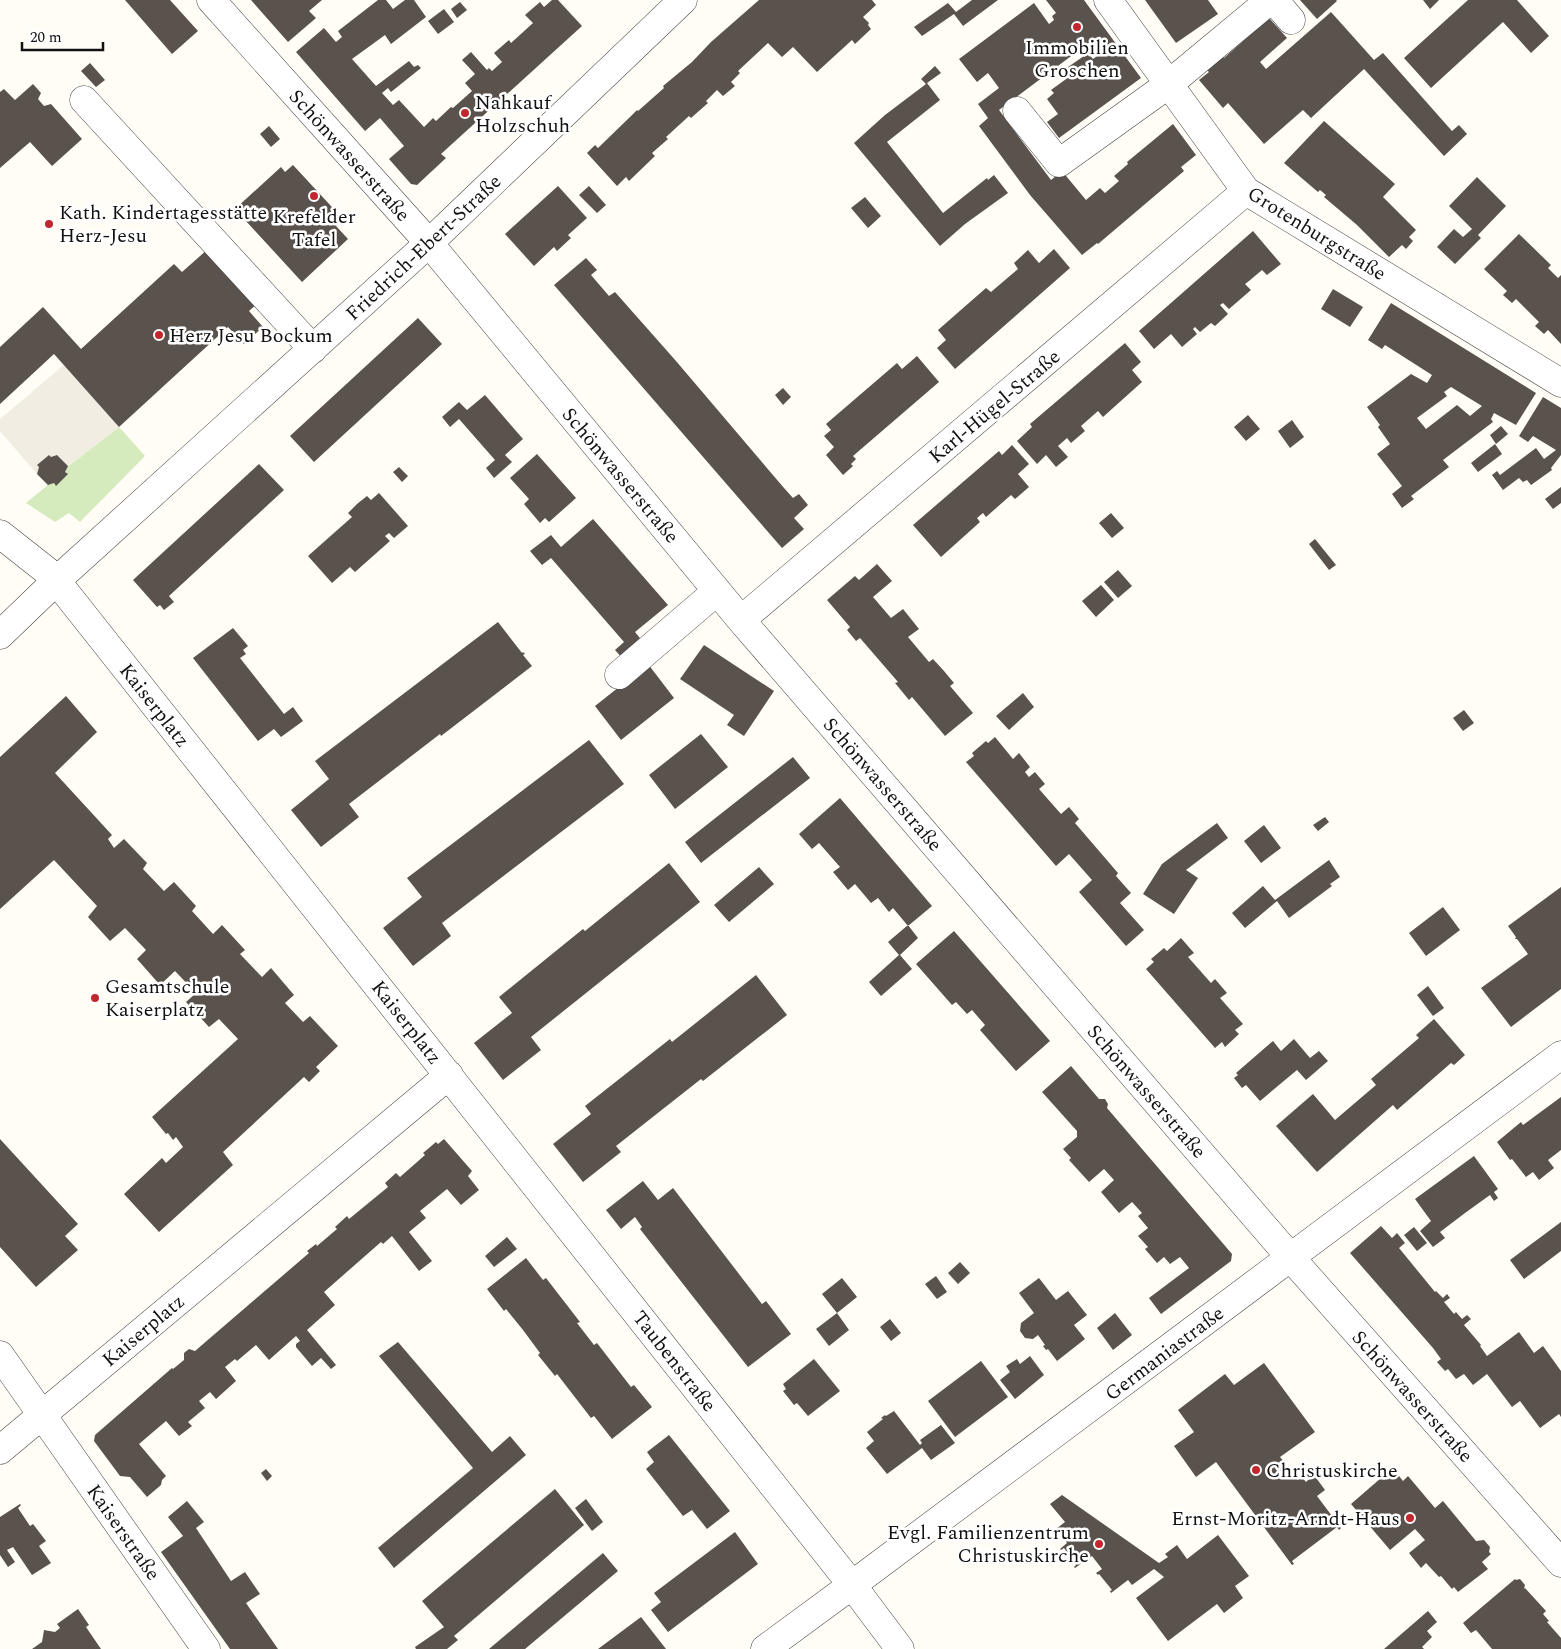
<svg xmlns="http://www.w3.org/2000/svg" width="1561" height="1649" font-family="Spectral,serif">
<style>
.park{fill:#d5ebbd}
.plaza{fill:#f1ede2}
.building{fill:#5a524d;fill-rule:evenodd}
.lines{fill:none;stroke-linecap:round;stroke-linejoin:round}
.minor-casing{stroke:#444;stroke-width:29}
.minor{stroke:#fff;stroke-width:28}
.poi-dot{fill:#c4262e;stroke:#fff;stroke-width:2}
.labels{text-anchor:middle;stroke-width:5;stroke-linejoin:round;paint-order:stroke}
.poi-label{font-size:20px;fill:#111;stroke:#fff;text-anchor:start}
.street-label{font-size:20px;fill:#111;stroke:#fff}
</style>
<rect width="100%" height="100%" fill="#fffdf5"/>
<path class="park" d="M119,427L145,456L80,522L69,513L55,522L26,503L49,484L54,483L56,485L67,475L65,472L66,468Z"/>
<path class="plaza" d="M64,365L119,427L68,466L57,455L51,457L49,455L37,465L39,467L37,474L0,431V419Z"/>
<path class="building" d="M125,0H170L198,31L172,54Z
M251,0H322L309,11L316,18L288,42Z
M378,0H386L393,9L405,0H414L426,17L391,44L385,35L352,59L376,86L409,61L414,67L418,65L421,68L391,92L388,88L382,93L393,105L399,100L424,127L433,118L436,121L451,107L453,108L472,91L465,83L475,74L462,60L471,52L487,70L489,68L492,71L502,62L494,53L509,40L511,43L533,23L525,15L540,2L544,7L552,0H558L582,26L441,154L446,158L417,185L411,184L389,159L404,146L380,118L365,131L296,52L324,28L336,42L342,37L338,31Z
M759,0H872L876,5L863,17L869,23L868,25L871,29L855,44L852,40L817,72L793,47L782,57L768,43L738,71L740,73L731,82L735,86L723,96L717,90L706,101L708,103L691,118L689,116L666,137L668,139L652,153L655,156L629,181L626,177L617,186L587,153L595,145L598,148L630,117L637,110L638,111L664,88L663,86L692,62L711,42Z
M972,0H998L963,26L954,14L922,36L914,27L948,3L956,12Z
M1046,0H1084L1141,78L1059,138L1047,122L1058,114L1047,99L1054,93L1051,90L1073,74L1068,67L1084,56V57L1089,54L1093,59L1100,54L1090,42L999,110L1051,180L1062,171L1086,200L1100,188L1105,193L1119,181L1114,176L1128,164L1127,162L1173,124L1196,155L1181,167L1184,171L1098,244L1097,243L1082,255L1030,195L979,126L988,118L978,104L999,88L988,73L977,82L959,59L1034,3L1049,24L1054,20L1052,16L1056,13Z
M1145,0H1208L1218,14L1176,43Z
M1300,0H1336L1337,1L1317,19Z
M1423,0H1439L1430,9Z
M1468,0H1517L1549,36L1531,53L1503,22L1431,88L1404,58Z
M460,2L467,10L457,18L451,9Z
M444,9L454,22L438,34L428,21Z
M1331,12L1374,60L1383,53L1452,131L1459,125L1467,134L1444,156L1364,69L1311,118L1303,110L1264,144L1228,103L1223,108L1199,80L1209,72L1206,69L1222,55L1224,58L1269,18L1287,38L1260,62L1266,69Z
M90,63L105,80L96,87L81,71Z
M935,66L941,73L927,83L940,100L887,142L943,213L987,178L988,180L994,175L1008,193L965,224L940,246L854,143L885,115L926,84L921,79Z
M33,84L41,93L38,99L44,106L51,104L82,139L52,166L30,142L0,168V92L4,89L15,100Z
M1324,121L1395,184L1383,197L1416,230L1409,237L1413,241L1406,249L1402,245L1389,257L1357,225L1324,197L1326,195L1320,190L1318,192L1284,163Z
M269,126L280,139L271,147L260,134Z
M293,165L343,219L336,226L348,239L302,282L235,209L281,167L285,172Z
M1477,177L1506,206L1478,235L1481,238L1455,264L1437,247L1454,229L1463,237L1472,229L1449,206Z
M558,186L587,218L568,235L571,238L557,251L554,247L534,266L505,234Z
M589,186L606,205L597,213L579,195Z
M865,197L881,216L868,228L851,208Z
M1253,231L1281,264L1267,275L1262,270L1249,281L1245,284L1251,290L1229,309L1223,303L1220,305L1228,314L1215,326L1211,323L1200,332L1195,327L1193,329L1197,334L1182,347L1171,334L1154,349L1139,331Z
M1519,234L1551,265L1548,268L1558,278L1561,275V344L1548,330L1544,334L1535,326L1539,322L1516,299L1512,303L1503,295L1507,291L1484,269Z
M208,249L258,303L249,311L263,327L244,344L228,327L119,427L54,354L0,404V347L43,307L81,349L174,264L182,272Z
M1054,249L1070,268L955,369L937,348L946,340L938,330L986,288L991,292L1018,269L1014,263L1028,250L1039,263Z
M586,258L597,270L591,275L609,296L615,292L676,361L784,488L793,498L799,494L808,505L794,518L804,529L782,548L554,285Z
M1333,289L1363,307L1350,327L1321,309Z
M1391,303L1536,393L1516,425L1494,413L1491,419L1493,422L1443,460L1449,467L1411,496L1414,499L1402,508L1392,494L1402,486L1377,454L1390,444L1378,427L1380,425L1367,407L1411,374L1427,383L1432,375L1385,345L1382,349L1368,340ZM1451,387L1482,406L1470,416L1457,405L1426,429L1417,418L1447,396L1444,392Z
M418,318L442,344L314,462L290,436Z
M1125,343L1141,362L1132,370L1142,382L1103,417L1098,411L1081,426L1085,431L1071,443L1067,438L1058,446L1068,457L1056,467L1046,455L1037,464L1017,441L1032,427L1030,424Z
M917,356L939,382L853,456L856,459L851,464L853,466L843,475L826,455L834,447L824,436L831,430L826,424L897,363L902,369Z
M783,388L791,397L783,405L775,395Z
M485,395L523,439L505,455L512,462L494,478L486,468L495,460L459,419L450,427L442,417L459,402L467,410Z
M1543,397L1561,408V455L1551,468L1552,470L1531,485L1527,480L1523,482L1519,478L1503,490L1492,475L1497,471L1500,475L1536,448L1544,459L1556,450L1533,436L1528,442L1519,436Z
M1248,415L1260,429L1246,441L1234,427Z
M1292,420L1304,437L1290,448L1278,431Z
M1501,426L1508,434L1496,444L1490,435Z
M1495,444L1502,454L1478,472L1471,463Z
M1012,445L1029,464L1018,474L1029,487L1015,499L1011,495L986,517L983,513L977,518L980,522L941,557L913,525L999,451L1002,455Z
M537,454L576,498L549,522L545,518L540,523L524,504L529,499L510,478Z
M49,455L51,457L57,455L68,466L65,472L68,474L56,486L54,483L48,485L37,474L39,467L37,465Z
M259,464L284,490L169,596L174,602L164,610L160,605L157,607L133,580Z
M399,467L408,476L402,482L393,472Z
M1561,487V503L1553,509L1545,499Z
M379,493L408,526L394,538L389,533L385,536L390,541L355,572L350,567L332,583L308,556L352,517L348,513L357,504L367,496L371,500Z
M1111,513L1124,528L1112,538L1099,523Z
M593,519L668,605L635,632L644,643L624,660L615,650L624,642L551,558L542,565L530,551L551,535L561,547Z
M1315,539L1336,565L1329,570L1309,544Z
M877,564L892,581L873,597L891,618L903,609L919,629L908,637L929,662L933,659L944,671L954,683L950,686L973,713L945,736L912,697L909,700L895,683L898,682L860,638L856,641L847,630L850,627L827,600L855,576L859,580Z
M1118,570L1132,586L1118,598L1104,582Z
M1101,585L1114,600L1096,617L1082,601Z
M498,622L522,653L523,652L525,654L523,655L532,666L441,736L440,734L349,804L359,817L321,847L291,810L329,779L315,761Z
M233,628L248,646L243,650L246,654L240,658L284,714L293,707L303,721L281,737L274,729L258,741L193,658Z
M704,645L774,691L744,736L727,725L734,715L680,679Z
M648,664L674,698L621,740L595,706Z
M1023,693L1034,707L1009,730L996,716Z
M66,696L97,732L55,773L112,835L108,839L114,848L124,839L147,863L143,869L164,891L174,882L196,906L192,911L213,934L222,925L245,950L240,954L262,977L271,968L294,995L285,1003L303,1022L310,1016L338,1046L316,1067L320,1071L309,1082L304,1077L223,1152L233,1165L159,1232L124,1194L162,1158L166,1163L183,1147L176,1137L173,1140L168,1133L166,1134L152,1117L238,1039L219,1019L209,1027L186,1002L196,993L175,971L160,985L137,959L146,950L125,928L110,941L88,917L97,906L54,860L0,909V757Z
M1464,710L1474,723L1463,731L1453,718Z
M701,734L728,767L675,809L649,775Z
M995,737L1013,759L1019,753L1030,767L1025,772L1029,777L1035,772L1045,784L1039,789L1061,814L1069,807L1079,819L1075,823L1118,873L1116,876L1131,893L1120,903L1144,930L1126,946L1079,892L1092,880L1069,854L1056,866L966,762L974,756L972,753L986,741L988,743Z
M589,740L624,784L442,923L451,936L413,966L383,928L422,897L407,878Z
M793,757L810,778L701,863L685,842Z
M840,798L932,906L908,926L893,908L889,912L878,898L871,903L855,884L848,890L833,872L840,867L819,843L812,849L799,834Z
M1325,817L1329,822L1318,831L1313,825Z
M1217,823L1228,838L1186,870L1198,878L1174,914L1143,894L1162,864Z
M1264,825L1281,848L1261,863L1244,841Z
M1329,860L1340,877L1330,884L1332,886L1289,918L1277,901L1245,928L1232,913L1263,886L1275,900Z
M669,863L700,902L531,1037L541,1050L503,1080L474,1043L512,1013L499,997L583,929L585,931Z
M759,867L774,884L729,922L714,905Z
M1561,887V989L1511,1027L1481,988L1528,954L1517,939H1515L1516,937L1508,926Z
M1443,907L1460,930L1426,956L1409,933Z
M908,925L918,938L900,955L912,969L881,996L869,982L899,955L888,942Z
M954,931L1050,1041L1016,1071L980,1030L985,1025L972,1010L967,1014L956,1002L952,1005L916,964Z
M1181,938L1194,953L1188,957L1211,983L1215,979L1227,993L1220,998L1243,1024L1235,1030L1239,1034L1225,1047L1222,1042L1215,1048L1146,969L1154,962L1151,959L1164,948L1167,951Z
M756,975L787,1015L703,1081L701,1079L616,1146L621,1152L583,1182L553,1144L591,1114L585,1106L670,1039L672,1042Z
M1428,986L1444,1008L1433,1016L1417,995Z
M1434,1019L1465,1055L1454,1065L1451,1063L1397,1110L1393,1105L1317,1172L1276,1126L1313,1094L1335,1120L1376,1085L1371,1079L1419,1038L1416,1035Z
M1294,1039L1310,1058L1319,1051L1328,1061L1306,1080L1297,1070L1260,1101L1246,1085L1242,1088L1234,1078L1238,1075L1236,1073L1273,1041L1281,1051Z
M1071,1066L1099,1099H1105L1108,1104L1107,1108L1232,1254L1231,1261L1161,1314L1149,1298L1189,1268L1180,1257L1170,1264L1164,1257L1157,1263L1145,1249L1148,1247L1138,1236L1148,1228L1138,1216L1142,1213L1132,1202L1119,1213L1101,1192L1114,1180L1104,1169L1089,1182L1069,1160L1071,1158L1063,1149L1077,1137V1131L1042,1092Z
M1561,1097V1150L1548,1160L1554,1168L1539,1180L1533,1172L1526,1177L1512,1159L1510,1160L1497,1142L1521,1122L1523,1125Z
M0,1139L78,1224L65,1236L78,1250L36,1287L0,1247Z
M444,1139L472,1171L468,1176L479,1190L461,1205L447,1189L420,1211L426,1218L409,1232L432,1261L419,1271L392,1236L383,1244L381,1242L324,1292L335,1305L307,1330L336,1365L331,1369L321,1358L312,1366L296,1347V1344L300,1341L296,1336L269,1360L256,1345L237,1361L235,1359L225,1367L236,1381L216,1399L210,1392L199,1401L205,1408L188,1422L192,1426L179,1436L166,1421L139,1444L166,1476L162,1480L161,1485L147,1497L130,1477L120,1476L94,1441L95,1435L172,1368L173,1369L184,1360V1353L189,1349L195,1351L309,1253L307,1251L316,1244L317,1246L337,1229L335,1227L347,1216L349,1219L388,1187L385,1183L396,1173L400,1177L425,1155L423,1153L436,1142L438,1144Z
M1474,1156L1498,1189L1494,1192L1498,1198L1494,1201L1490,1195L1465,1213L1440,1232L1445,1238L1433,1247L1420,1231L1431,1221L1415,1199Z
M643,1181L658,1200L673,1188L762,1304L766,1301L791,1334L748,1367L640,1229L642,1227L635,1217L621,1229L606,1210Z
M1561,1222V1251L1524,1279L1510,1260Z
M1381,1226L1392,1238L1397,1233L1405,1243L1399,1248L1435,1292L1436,1291L1443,1298L1447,1294L1450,1298L1444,1302L1454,1314L1456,1312L1462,1319L1467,1315L1471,1319L1464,1325L1481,1345L1480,1346L1487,1356L1519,1332L1534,1353L1543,1346L1561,1371V1417L1559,1414L1540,1428L1520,1401L1512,1407L1487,1374L1473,1385L1464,1374L1456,1379L1448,1369L1445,1371L1437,1362L1441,1359L1433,1348L1350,1253Z
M1414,1227L1427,1243L1417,1251L1404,1235Z
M507,1237L517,1249L494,1267L485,1256Z
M526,1258L543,1280L546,1278L580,1322L577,1323L594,1345L597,1343L631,1387L634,1385L652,1407L612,1439L594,1416L591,1418L557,1374L555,1376L538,1355L540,1353L523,1330L506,1309L504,1311L487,1289Z
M960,1262L970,1273L958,1284L948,1273Z
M936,1276L947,1292L937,1299L925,1284Z
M842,1278L857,1297L837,1313L822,1294Z
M1039,1278L1056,1300L1068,1291L1087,1315L1074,1325L1085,1339L1057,1361L1048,1349L1046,1350L1043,1346L1045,1345L1038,1335L1033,1339L1025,1338L1020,1331L1021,1323L1034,1313L1019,1293Z
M837,1313L849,1330L829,1346L816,1329Z
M1115,1313L1132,1335L1113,1350L1097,1328Z
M890,1319L901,1333L891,1341L880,1327Z
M398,1342L492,1452L510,1436L526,1455L394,1568L378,1548L473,1468L379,1356Z
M1030,1356L1044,1375L1015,1399L1000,1380L1010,1372L1006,1366L1017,1359L1020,1364Z
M814,1359L840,1391L808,1416L797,1403L794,1405L783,1391L786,1389L783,1384Z
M981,1361L1008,1397L955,1437L928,1401Z
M1264,1363L1315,1432L1280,1457L1298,1480L1302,1477L1306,1482L1314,1475L1325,1490L1317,1496L1341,1528L1339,1530L1337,1527L1292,1561L1294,1564L1292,1565L1216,1462L1196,1477L1174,1446L1194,1432L1178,1410L1225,1374L1234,1385Z
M894,1411L920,1445L922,1443L920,1440L941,1425L955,1443L931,1460L922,1448L887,1474L866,1448L874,1441L867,1432L883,1419L881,1418L885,1415L886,1416Z
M669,1435L730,1511L707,1529L692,1510L683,1516L646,1469L654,1462L647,1452Z
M266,1469L272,1476L267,1481L261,1473Z
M1395,1471L1403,1481L1408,1476L1435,1508L1443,1501L1476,1541L1484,1540L1490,1547L1489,1552L1491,1554L1482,1562L1488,1569L1458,1592L1454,1587L1452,1589L1441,1576L1439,1577L1426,1563L1421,1568L1409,1553L1425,1540L1415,1529L1390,1550L1351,1504L1381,1478L1384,1480Z
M555,1489L584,1525L454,1636L458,1640L447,1649H416L415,1647L444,1627L422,1601Z
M1062,1495L1159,1563L1168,1557L1165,1554L1177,1545L1187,1559L1218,1535L1249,1576L1235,1586L1243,1598L1224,1613L1217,1604L1168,1641L1136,1598L1164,1577L1154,1569L1132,1585L1128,1580L1111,1593L1110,1591L1112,1590L1099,1574L1098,1575L1096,1573L1102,1569L1092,1556L1075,1568L1074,1567L1076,1565L1064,1548L1061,1550L1060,1549L1067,1543L1056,1529L1065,1522L1050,1504Z
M586,1499L603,1522L592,1531L575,1508Z
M187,1501L204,1522L196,1528L231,1581L245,1572L260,1594L246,1603L278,1649H230L161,1552L183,1536L168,1517Z
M20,1504L21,1505L18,1508L30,1526L33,1524L46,1541L39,1546L51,1563L32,1575L13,1547L7,1550L15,1562L8,1567L0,1555V1517Z
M735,1532L758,1564L668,1632L651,1610L661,1602L654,1593Z
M603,1553L618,1571L525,1649H489Z
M1515,1579L1516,1580L1520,1579L1525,1585L1524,1589L1525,1588L1546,1611L1543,1614L1549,1621L1547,1622L1561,1638V1649H1492L1476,1630L1471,1633L1463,1623Z
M78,1609L89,1625L86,1627L101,1649H32L42,1642L44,1630L55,1632L60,1628L57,1624Z
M1428,1611L1437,1622L1427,1631L1432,1637L1422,1647L1424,1649H1384Z
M641,1617L666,1649H598Z"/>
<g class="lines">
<defs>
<path id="minor" d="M211,0L429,243L741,620L1291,1258L1561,1563
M1108,0L1246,191L1561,383
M1274,0L1291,20
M84,100L313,349
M1017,111L1059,163L1169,84L1270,0
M0,534L47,571L66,593L852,1585L900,1649
M741,620L1246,191
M0,635L56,581L429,243L683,0
M619,675L717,591
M0,1355L206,1649
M0,1450L449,1075
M765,1649L852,1585L1561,1055"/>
</defs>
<use href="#minor" class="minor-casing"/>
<use href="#minor" class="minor"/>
</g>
<g class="poi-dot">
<circle cx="1077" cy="27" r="5"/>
<circle cx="465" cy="113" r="5"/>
<circle cx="314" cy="196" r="5"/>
<circle cx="49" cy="224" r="5"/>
<circle cx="159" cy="335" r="5"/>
<circle cx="95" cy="998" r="5"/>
<circle cx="1256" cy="1470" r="5"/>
<circle cx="1410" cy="1518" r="5"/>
<circle cx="1099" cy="1544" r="5"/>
</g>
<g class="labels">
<g class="poi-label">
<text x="1077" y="54" text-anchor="middle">Immobilien<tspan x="1077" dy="23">Groschen</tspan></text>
<text x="475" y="109">Nahkauf<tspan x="475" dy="23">Holzschuh</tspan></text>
<text x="59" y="219">Kath. Kindertagesstätte<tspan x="59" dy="23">Herz-Jesu</tspan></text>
<text x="314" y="223" text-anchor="middle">Krefelder<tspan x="314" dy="23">Tafel</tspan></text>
<text x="169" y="342">Herz Jesu Bockum</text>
<text x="105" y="993">Gesamtschule<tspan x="105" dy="23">Kaiserplatz</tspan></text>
<text x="1266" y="1477">Christuskirche</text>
<text x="1400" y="1525" text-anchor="end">Ernst-Moritz-Arndt-Haus</text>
<text x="1089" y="1539" text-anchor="end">Evgl. Familienzentrum<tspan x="1089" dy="23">Christuskirche</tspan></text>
</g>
<g class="street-label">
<text transform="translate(350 155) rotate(48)" y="7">Schönwasserstraße</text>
<text transform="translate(1317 233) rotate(32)" y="7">Grotenburgstraße</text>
<text transform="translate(423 247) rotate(-43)" y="7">Friedrich-Ebert-Straße</text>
<text transform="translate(994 406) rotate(-40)" y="7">Karl-Hügel-Straße</text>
<text transform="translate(621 475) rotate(50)" y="7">Schönwasserstraße</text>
<text transform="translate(155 705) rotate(52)" y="7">Kaiserplatz</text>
<text transform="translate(883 784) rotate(49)" y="7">Schönwasserstraße</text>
<text transform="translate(407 1022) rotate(52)" y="7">Kaiserplatz</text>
<text transform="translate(1147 1091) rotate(49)" y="7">Schönwasserstraße</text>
<text transform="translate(143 1330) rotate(-40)" y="7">Kaiserplatz</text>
<text transform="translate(1164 1353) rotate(-37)" y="7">Germaniastraße</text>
<text transform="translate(675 1361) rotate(52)" y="7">Taubenstraße</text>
<text transform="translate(1413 1396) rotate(48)" y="7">Schönwasserstraße</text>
<text transform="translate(124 1532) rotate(55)" y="7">Kaiserstraße</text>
</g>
</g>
<path d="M22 42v8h81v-8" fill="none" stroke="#111111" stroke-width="2.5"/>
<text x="30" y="42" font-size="15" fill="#111111" stroke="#ffffff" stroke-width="4" paint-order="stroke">20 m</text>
</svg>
